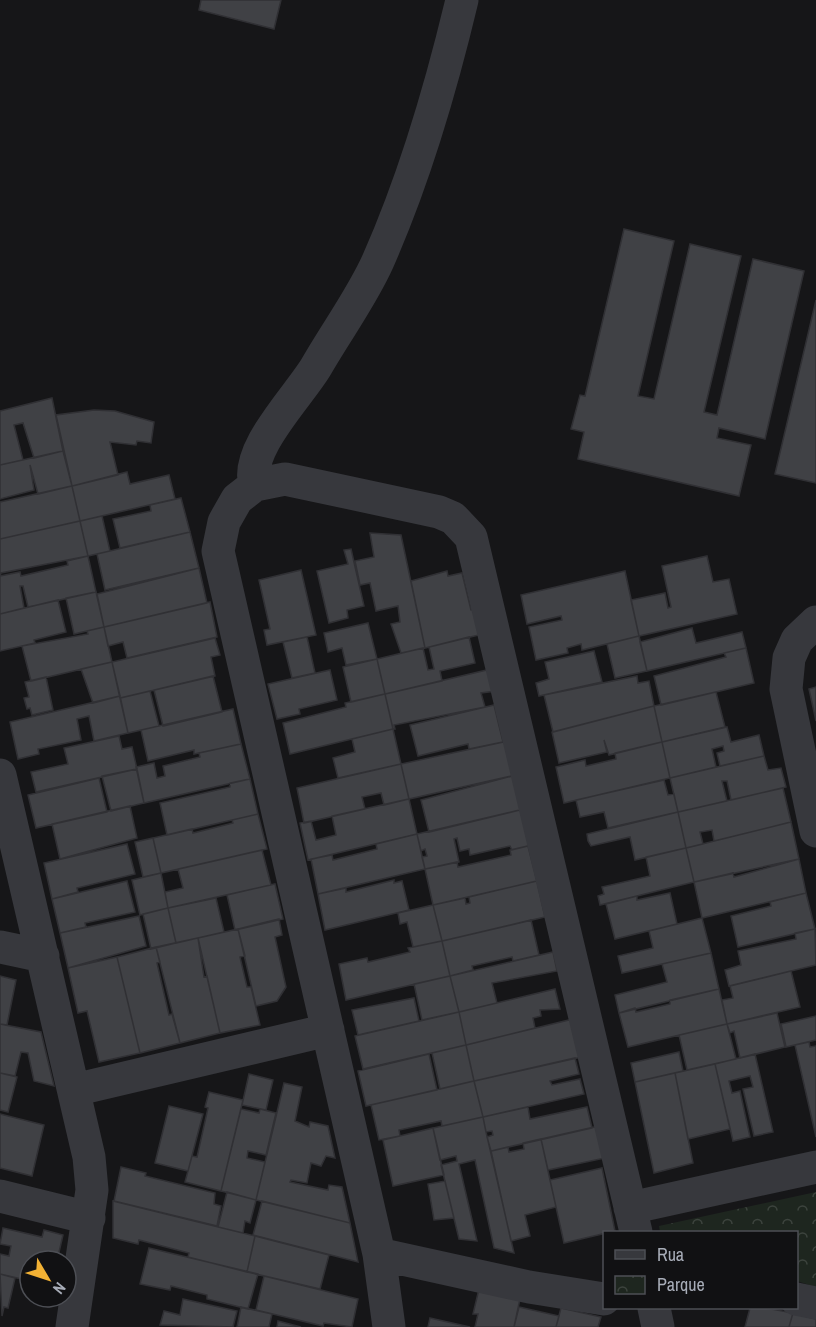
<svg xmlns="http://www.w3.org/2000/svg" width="816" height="1327" font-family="'Archivo Narrow',sans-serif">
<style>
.park{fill:url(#park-crowns)}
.building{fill:#404145;stroke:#303034;stroke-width:1.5}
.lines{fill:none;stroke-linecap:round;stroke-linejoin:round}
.street{stroke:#37383d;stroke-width:33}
</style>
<defs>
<pattern id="park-crowns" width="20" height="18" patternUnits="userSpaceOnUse" patternTransform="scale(1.5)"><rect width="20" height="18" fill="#1e261f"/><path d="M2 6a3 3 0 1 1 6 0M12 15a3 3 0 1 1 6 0" fill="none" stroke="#3c433d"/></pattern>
</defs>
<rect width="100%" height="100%" fill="#161618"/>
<path class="park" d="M816,1192V1287L797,1281L796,1232H660L659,1226Z"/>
<path class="building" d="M201,0H281L274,29L199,10Z
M624,229L674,241L638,396L654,399L690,244L741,256L704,412L717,415L753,259L804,271L765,439L719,428L717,438L751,445L739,496L578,459L584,432L571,429L580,395L585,396Z
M816,300V483L775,474Z
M52,398L63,451L34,458L23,423L14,425L23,460L0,465V411Z
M94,410L115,411L154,422L151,443L137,441L136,445L110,442L118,475L72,486L56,415Z
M63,451L72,486L38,494L30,465L34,490L0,499V465Z
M127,472L130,484L169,475L175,499L80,521L72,486Z
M72,486L80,521L0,539V502Z
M181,498L190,532L120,548L113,519L151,511L150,505Z
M102,516L110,551L88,556L80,521Z
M80,521L88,556L1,573L0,576V539Z
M190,532L199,568L105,590L97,554Z
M370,533L401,535L425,648L401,653L391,624L400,622L398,606L376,611L370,583L360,585L355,561L374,557Z
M351,549L364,606L347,610L348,618L329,623L317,571L348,564L344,550Z
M88,556L96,592L28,607L23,586H20L24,608L0,614V576L20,572L21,576L68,565L67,561Z
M707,556L713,582L729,579L737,614L639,636L631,600L665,593L668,608L671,607L662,566Z
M199,568L207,603L104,627L97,594Z
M301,570L316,635L267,645L264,630L270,629L259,580Z
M447,571L448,576L462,573L471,610L478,609L483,634L425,648L411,581Z
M625,571L639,636L582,650L581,644L567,648L568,653L536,660L529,627L562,620L561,616L527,624L521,595Z
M96,592L104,627L74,634L66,598Z
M58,600L66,632L34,640L35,643L0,651V614Z
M210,602L217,637L127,658L123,642L108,646L104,627Z
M368,623L377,659L346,665L342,648L328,652L324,633Z
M104,627L112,662L31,681L22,646L88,634L87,631Z
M692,628L696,643L742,632L746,648L647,671L640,642Z
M639,636L647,671L615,678L607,644Z
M307,637L315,673L292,678L283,642Z
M469,637L475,663L440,671L442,681L385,694L377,659L423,648L428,670L434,669L429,647Z
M215,638L220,655L211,657L215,676L120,698L112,662Z
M746,648L754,683L661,705L654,676L726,657L724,653Z
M594,651L602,682L539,696L536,683L549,679L545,662Z
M377,659L385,694L351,702L343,667Z
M112,662L120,696L93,703L81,669Z
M491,669L496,691L481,693L485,707L394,725L395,729H393L385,694Z
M330,670L337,700L299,709L300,714L277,719L268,684Z
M213,676L222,712L163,726L154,690Z
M637,676L638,683L649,681L654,706L553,732L544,695Z
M46,677L53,710L32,715L30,708L27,709L24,698L29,697L25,682Z
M816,687V721L809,689Z
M150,691L159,726L128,733L120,698Z
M716,692L725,727L662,742L654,706Z
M385,694L393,729L290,754L283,723L346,707L345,703Z
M120,696L128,733L94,741L89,716L77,719L81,740L38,749L39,754L18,759L10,722Z
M494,705L503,742L469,749L468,744L418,756L410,725Z
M654,706L662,742L609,755L604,740L607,752L559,763L552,732Z
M233,709L241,744L194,754V750L148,761L141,730Z
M727,727L731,742L759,735L764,756L720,766L717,753L724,751L723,746L712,749L716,767L670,778L662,742Z
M393,729L401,764L338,778L333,758L355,752L352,739Z
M119,736L122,749L132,747L137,769L36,792L31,772L68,764L64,748Z
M508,741L516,775L409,799L401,764Z
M662,742L670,778L564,803L556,767L585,760L586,766L616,759L615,753Z
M241,744L250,779L144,803L136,767L154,763L157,778L165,776L163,766L200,757L199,753Z
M764,756L768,770L781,768L786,787L731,800L727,781H722L727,801L678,812L670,778Z
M401,764L409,799L384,805L381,793L362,797L365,809L304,823L297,788Z
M137,769L144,803L111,811L102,776Z
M516,775L520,810L429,832L421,800Z
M99,778L107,812L36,828L28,795Z
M250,779L258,814L167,835L160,803L230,787V783Z
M664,780L668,795L674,794L678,812L608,828L604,812L580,817L576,800Z
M783,788L791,822L714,841L712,830L700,832L703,844L686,848L678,812Z
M409,799L417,834L308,860L300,823L311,821L316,840L336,835L332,816Z
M130,806L137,838L60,859L52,824Z
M520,810L532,845L512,850L510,846L470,855L469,849L460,851L457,838L454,839L459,862L425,869L422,857L427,856L425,849L421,851L417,834Z
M678,812L686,848L635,860L630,837L591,846L588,841L587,834Z
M258,814L267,849L161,873L153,838L192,829L193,833L233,823L232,820Z
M791,822L799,859L694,882L686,848Z
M417,834L425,869L318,894L311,859L332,855L333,860L377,849L376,844Z
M153,838L161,873L143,877L135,842Z
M127,844L135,874L77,888L78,892L52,899L44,863Z
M528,846L537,881L433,905L425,869L457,862L458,867L511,855L510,850Z
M686,848L694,882L600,905L598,896L604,894L602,887L650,876L646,857Z
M262,850L271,885L168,908L165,892L183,888L178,869Z
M799,859L806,893L702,918L694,882L733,873L734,877Z
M161,873L168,908L140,915L132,880Z
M394,880V883L402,881L409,910L325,930L318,894L346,888V892Z
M127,881L135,912L85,923L86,927L60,933L52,899Z
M537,881L545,917L442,941L433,905L465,898L466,904L470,903L469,897Z
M275,884L283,919L235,930L227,895Z
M670,893L677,924L615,939L606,904L637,896V900Z
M806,893L815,929L738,947L731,916L771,906L770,902Z
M216,898L224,932L176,943L168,908Z
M433,905L442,941L413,947L407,922L400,924L398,913Z
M168,908L176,943L151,949L143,914Z
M139,916L146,946L68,968L60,933Z
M702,918L711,953L622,973L618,956L653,948L649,931Z
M279,919L282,935L275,937L286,987L277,1001L256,1006L238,929Z
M531,920L539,955L513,961L512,957L472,966L473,970L450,976L442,941Z
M238,929L245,956L240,957L247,987H251L260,1025L220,1033L198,938Z
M815,929L816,965L729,986L725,970L741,965L738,951L796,939L795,933Z
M198,938L204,977L207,976L220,1033L180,1043L156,947Z
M442,941L450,976L346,1000L339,964L367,958L368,962L410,952L408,948Z
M156,947L160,962L157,963L169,1015L172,1014L180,1043L140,1053L117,957Z
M553,952L557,971L492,983L497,1003L459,1012L450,976Z
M711,953L719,989L619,1013L615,995L667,982L662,964Z
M117,957L140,1053L99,1062L87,1011L78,1013L68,968Z
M791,971L800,1007L727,1024L722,1000L733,998L730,986Z
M0,976L16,980L7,1025L0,1024Z
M450,976L459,1012L422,1020L414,984Z
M555,989L560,1009L540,1010L541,1016L533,1018L535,1028L466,1045L459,1012Z
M719,989L727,1024L628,1047L619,1013L635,1008L636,1012L670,1004V1000Z
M414,998L419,1021L358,1035L352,1010Z
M459,1012L466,1045L363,1069L355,1036Z
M777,1013L785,1047L740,1058L734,1031L730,1033L727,1024Z
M816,1016V1040L786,1047L781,1024Z
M573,1019L582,1057L474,1081L466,1045Z
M0,1024L41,1032L54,1086L34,1081L28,1053L21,1052L15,1076L0,1073Z
M727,1024L736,1059L687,1070L679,1035Z
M809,1042L810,1047L816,1046V1137L795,1045Z
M466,1045L474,1081L440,1089L432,1053Z
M679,1052L683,1071L635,1082L631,1063Z
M429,1054L437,1090L366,1106L358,1071Z
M755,1054L773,1132L754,1136L743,1089L753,1087L750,1076L729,1081L732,1093L740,1091L750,1137L733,1141L715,1064Z
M575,1058L579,1074L550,1081L552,1085L580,1079L584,1094L483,1117L474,1081Z
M715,1064L730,1129L688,1139L675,1073Z
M0,1073L17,1077L8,1112L0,1110Z
M675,1073L693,1163L654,1173L635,1082Z
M249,1074L273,1080L266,1110L242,1105Z
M474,1081L483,1117L442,1126L441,1121L399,1130L400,1136L379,1140L371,1105Z
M284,1083L302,1087L295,1121L309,1127L310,1122L328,1126L335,1158L326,1156L321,1166L311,1163L307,1183L291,1180L290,1182L328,1190L329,1185L342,1187L350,1223L256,1200Z
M209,1092L243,1100L221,1191L185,1182L192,1156L197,1157L208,1108L205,1107Z
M169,1106L203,1114L188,1171L155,1163Z
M528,1107L530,1119L587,1107L592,1128L491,1151L487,1137L493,1135L492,1131L486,1132L483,1117Z
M241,1109L259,1113L260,1109L276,1113L266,1155L248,1151L247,1158L265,1162L256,1200L221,1191Z
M0,1114L44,1125L32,1176L0,1168Z
M483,1117L486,1132L514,1253L494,1248L475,1160L459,1164L477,1241L459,1239L441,1165L457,1161L456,1156L440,1160L433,1128Z
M599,1126L605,1158L548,1170L541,1139Z
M433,1128L444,1175L393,1186L383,1140Z
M541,1139L556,1207L525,1215L530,1236L511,1241L491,1151L508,1147L509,1152L524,1149L523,1143Z
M121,1167L146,1173L145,1176L215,1193L214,1204L221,1206L217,1226L114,1201Z
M602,1168L615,1231L564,1243L550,1180Z
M445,1181L454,1218L434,1220L428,1184Z
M227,1192L256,1200L250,1223L245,1221L243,1233L218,1227Z
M113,1201L255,1236L247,1272L188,1257L189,1253L139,1240L138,1244L113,1238Z
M262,1201L350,1223L358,1262L253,1235Z
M3,1228L42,1237L44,1230L63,1235L57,1261H30V1281L0,1274V1254L9,1256L11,1246L0,1244Z
M255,1236L329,1255L320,1289L247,1272Z
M149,1248L258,1274L248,1309L207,1299V1295L171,1286L170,1290L140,1284Z
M0,1274L15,1278L8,1308L4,1307L2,1316Z
M264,1276L358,1299L352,1327L324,1323L323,1326L256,1310Z
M479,1289L520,1299L514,1327H475L478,1314H473Z
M183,1299L237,1311L233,1327L160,1325L164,1311L180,1315Z
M241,1307L272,1314L269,1327H237Z
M519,1307L559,1316L556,1327H514Z
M561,1308L601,1317L598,1327H556Z
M750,1308H766L793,1313L789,1327H745Z
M793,1313L816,1319V1327H789Z
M430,1318L470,1327H428Z
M278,1321L301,1327H277Z"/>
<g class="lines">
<path class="street" d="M255,485C244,450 298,397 316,367C336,332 362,297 378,261C413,182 442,84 462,0
M816,622L797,640L789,658L786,689L816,831
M0,775L89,1157L92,1190L72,1327
M0,947L43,956
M74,1090L328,1030
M0,1196L89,1218
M630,1208L816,1167
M379,1254L529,1287L604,1299
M796,1299L816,1303
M654,1308L658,1327
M389,1327L379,1254L218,551L224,522L237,499L255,485L285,479L439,512L453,518L471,537L636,1232"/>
</g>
<rect x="603" y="1231" width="195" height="78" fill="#111113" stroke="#4d4f55" stroke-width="1.5"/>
<rect x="615" y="1250" width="30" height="9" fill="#37383d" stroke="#4d4f55" stroke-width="1.5"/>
<text x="657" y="1261" font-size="18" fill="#a8adb8">Rua</text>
<rect x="615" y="1276" width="30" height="18" fill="url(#park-crowns)" stroke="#4d4f55" stroke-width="1.5"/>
<text x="657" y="1291" font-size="18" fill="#a8adb8">Parque</text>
<g transform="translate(48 1279) rotate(129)"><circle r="28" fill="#111113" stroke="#4d4f55" stroke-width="1.5"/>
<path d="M0-4.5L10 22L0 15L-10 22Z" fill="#f2b134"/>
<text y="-9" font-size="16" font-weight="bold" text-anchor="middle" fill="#a8adb8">N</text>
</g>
</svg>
